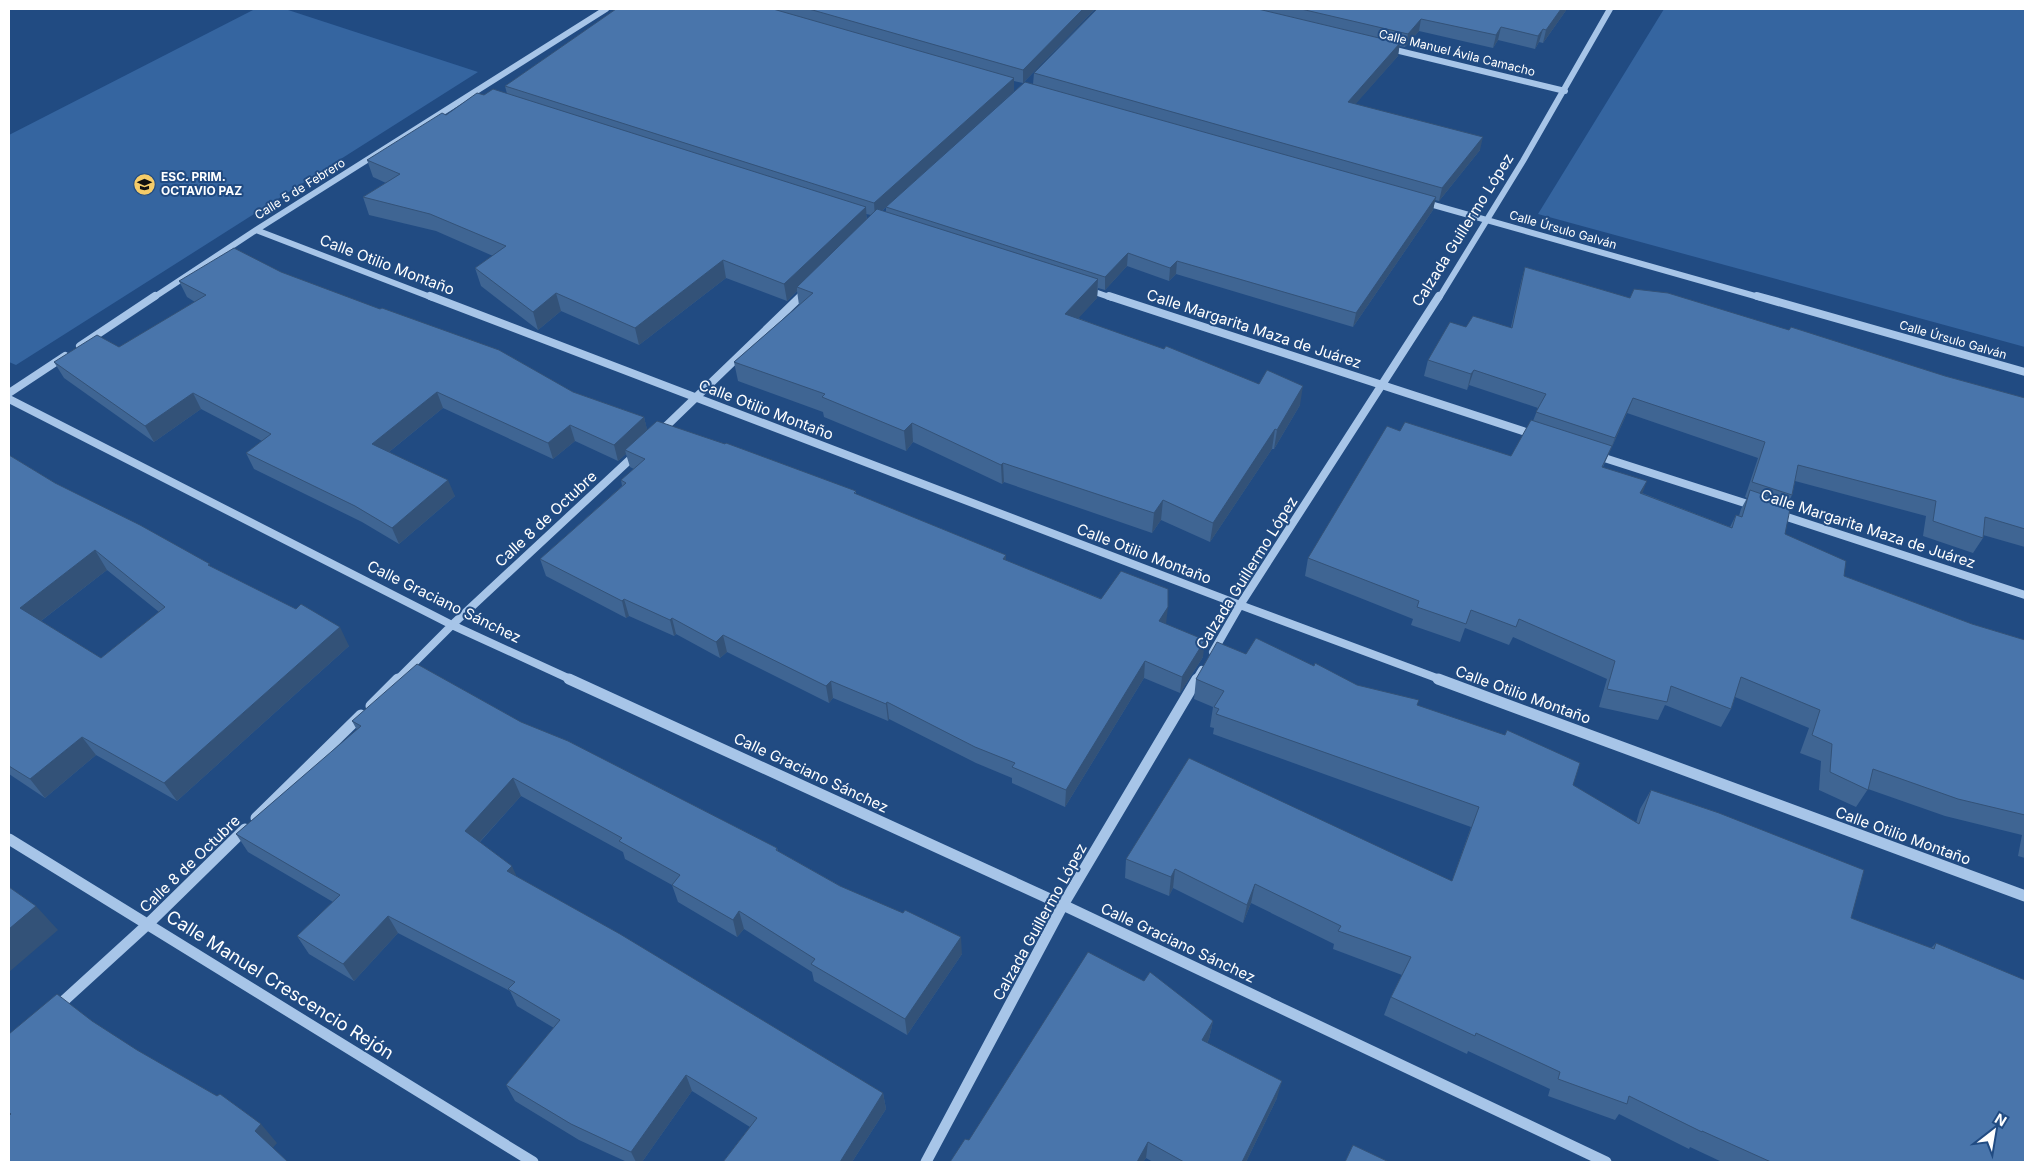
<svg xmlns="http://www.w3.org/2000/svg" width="2034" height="1171" font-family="Inter,sans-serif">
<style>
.green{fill:#3565a0}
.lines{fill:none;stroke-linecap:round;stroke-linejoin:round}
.minor-far2{stroke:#a7c5e8;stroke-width:6}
.minor-far1{stroke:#a7c5e8;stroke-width:8}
.minor{stroke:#a7c5e8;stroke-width:11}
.wall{fill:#3f6593;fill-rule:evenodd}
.shaded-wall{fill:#335278}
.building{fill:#4975ab;stroke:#335278;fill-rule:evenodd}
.labels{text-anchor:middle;stroke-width:4;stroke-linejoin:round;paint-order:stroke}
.far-street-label{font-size:12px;fill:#fff;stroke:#214b82}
.far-poi-label{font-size:12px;font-weight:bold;fill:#fff;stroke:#214b82;text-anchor:start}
.street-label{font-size:15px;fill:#fff;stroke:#214b82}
.near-street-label{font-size:18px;fill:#fff;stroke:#214b82}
</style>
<rect width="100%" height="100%" fill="#214b82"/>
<path class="green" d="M255,9H285L478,72L16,365L9,362V135Z
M1664,9H2025V347L1538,214Z"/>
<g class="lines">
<path class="minor-far2" d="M1387,48L1565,91
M1423,202L1762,298
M256,230L433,298
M1086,289L1112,298
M153,298L256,230L606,9
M800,298L807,291
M1439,298L1523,161L1610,9"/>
<path class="minor-far1" d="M430,296L1240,605L1442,680
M1109,296L1535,435
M1757,296L2025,372
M80,346L155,296
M9,393L65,356
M9,399L452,625L572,680
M659,433L801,296
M1595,455L1754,506
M1778,514L2025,595
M1213,652L1240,605L1439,296
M397,680L452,625L637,453
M1196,680L1202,670"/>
<path class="minor" d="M569,679L1063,905L1606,1162
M1438,679L2025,896
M371,706L398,679
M256,818L361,715
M9,839L533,1162
M57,1007L148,924L245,829
M926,1162L1063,905L1197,679"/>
</g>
<path class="wall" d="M616,9H1095L1023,83L1014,81V91L929,168L1033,84L1034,73L1097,9H1567L1543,43L1539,42L1535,49L1498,40L1493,48L1419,31L1405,47L1399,46L1398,56L1355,104L1480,150L1439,201L1435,200L1433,210L1353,327L1176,274L1169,281L1127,266L1105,290L1098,288L1097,298L1078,318L1300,405L1274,449H1272L1210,542L1161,520L1152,533L1004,482L1002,484L913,442L906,451L824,417L823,412L738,381L734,362L799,305L797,291L787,301L726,278L639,345L561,311L538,330L481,286L475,268L493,256L436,231L369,215L363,197L386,183L373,177L367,160L446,115L484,95L507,94L505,86ZM886,207V212L882,211ZM866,214L871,215L867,219Z
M1525,267L1630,298L1789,330L1945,376L2025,398V547L1983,535V538L1973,553L1923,536L1926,516L1795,481L1792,495L1788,503L1785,534L1844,576L1972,624L2025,640V858L2018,856L2022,835L1945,816L1868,789L1856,807L1819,790L1821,761L1800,753L1809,728L1735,697L1731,709L1721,727L1665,705L1658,720L1599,707L1607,679L1513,637L1509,645L1465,628L1460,642L1411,625L1413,619L1305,576L1308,558L1400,431L1511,456L1533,421L1538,408L1469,385L1467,390L1424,376L1428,360L1466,327H1511L1521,282ZM1627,413L1758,458L1745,497L1747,498L1741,509L1739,516L1736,515L1730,527L1642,493L1603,467Z
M281,272L573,392L644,417L647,430L856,491V494L1006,555V561L1166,624L1203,657L1180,693L1144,678L1065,807L1012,783V778L976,763L889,719L888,721L833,698L829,703L727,652L720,658L676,634L674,636L629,616L626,618L546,576L540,559L622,486L621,480L634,469L630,467L626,454L618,461L575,441L553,459L443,408L389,452L455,496L399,544L362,522L254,469L246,453L262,441L201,409L154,442L64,378L54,362L119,347L195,302L187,297L179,281Z
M9,455L55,483L211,567L349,646L177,801L96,755L45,798L9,774ZM107,570L159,612L101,658L41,621Z
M1246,654L1314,666L1357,685L1417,705L1573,785L1636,823L1640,809L1651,790L1851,918L1931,948L1936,943L2025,1162H1722L1690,1147L1689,1149L1619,1114L1615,1120L1548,1096L1550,1089L1468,1051L1467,1054L1384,1015L1391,997L1402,975L1333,949L1334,944L1251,903L1243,923L1173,888L1169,896L1125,878L1126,859L1452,881L1471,827L1213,734L1214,728L1210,727L1213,707L1194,699L1196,679Z
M352,721L521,722L777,848L778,851L962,954L907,1035L814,981L812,972L744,929L737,937L678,902L672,885L625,859L623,852L521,796L480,842L517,877L883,1093L886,1109L852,1162H723L750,1127L692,1091L642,1162H627L579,1140L515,1101L506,1085L554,1028L517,1006L510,991L398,933L354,981L309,954L297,936L333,902L248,852L236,834L357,730Z
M1213,1021L1209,1039L1207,1043L1277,1098L1246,1162H1153L1146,1158L1143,1162H950L969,1140Z"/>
<path class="shaded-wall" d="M1083,9H1095L1023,83V70Z
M1561,9H1567L1543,43L1546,30Z
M1421,19L1419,31L1405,47L1408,34Z
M1501,27L1498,40L1493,48L1496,35Z
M1543,29L1539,42L1535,49L1538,36Z
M1400,43L1398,56L1346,115L1348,102Z
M1014,78V91L875,217L874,203Z
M1483,137L1480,150L1439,201L1442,188Z
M1436,197L1433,210L1353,327L1356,313Z
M866,207L867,224L797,287V291L787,301L784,284Z
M1128,253L1127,266L1105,290V277Z
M723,260L726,278L639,345L635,328Z
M1177,261L1176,274L1169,281L1170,268Z
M1098,279L1097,298L1065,333V314Z
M556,293L561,311L538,330L533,312Z
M1474,370L1469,385L1467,390L1471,374Z
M1303,386L1300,405L1274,449L1277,430Z
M437,392L443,408L379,460L372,444Z
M193,393L201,409L154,442L145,426Z
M1633,398L1627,413L1609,453L1615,438Z
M644,417L648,433L625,450L626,454L618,461L614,445Z
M912,423L913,442L906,451L904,431Z
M570,425L575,441L553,459L548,443Z
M1275,429L1272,449L1210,542L1213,523Z
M1003,463L1004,482L1002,484L1001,465Z
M448,480L455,496L399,544L392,528Z
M1647,481L1640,500V493Z
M1163,500L1161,520L1152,533L1154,513Z
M95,550L107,570L33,627L20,608Z
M1006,555V571L1003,559Z
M624,599L629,616L626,618L622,601Z
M1168,607L1166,624L1159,621Z
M672,618L676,634L674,636L670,620Z
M340,627L349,646L177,801L164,783Z
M723,635L727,652L720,658L716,642Z
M1205,640L1203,657L1180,693L1182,677Z
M1145,661L1144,678L1065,807L1066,790Z
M831,681L833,698L829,703L826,686Z
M887,702L889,719L888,721L886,704Z
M82,737L96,755L45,798L30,779Z
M513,778L521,796L474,848L465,831Z
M512,866L520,884L507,871Z
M1175,869L1173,888L1169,896L1171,877Z
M1255,884L1251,903L1243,923L1247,905Z
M36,906L58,930L9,972V929Z
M739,911L744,929L737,937L733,920Z
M388,916L398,933L354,981L343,964Z
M961,937L962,954L907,1035L905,1019Z
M1213,1021L1209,1039L1199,1058L1202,1040Z
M686,1075L692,1091L642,1162H636L631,1152Z
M1282,1081L1277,1098L1246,1162H1242Z
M883,1093L886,1109L852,1162H840Z
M261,1124L277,1143L271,1150L255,1131Z
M1148,1142L1146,1158L1143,1162H1137Z"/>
<path class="building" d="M616,9H773L1014,78L874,203L505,86Z
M809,9H1083L1023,70Z
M1097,9H1258L1400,43L1348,102L1483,137L1442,188L1034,73Z
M1301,9H1561L1546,30L1543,29L1538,36L1501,27L1496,35L1421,19L1408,34Z
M1025,82L1436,197L1356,313L1177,261L1170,268L1128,253L1105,277L886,207Z
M493,89L866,207L784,284L723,260L635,328L556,293L533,312L475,268L506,246L430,214L363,197L400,174L367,160L442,113L446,115L477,93L484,95Z
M877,209L1098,279L1065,314L1164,349L1166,346L1259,384L1267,370L1303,386L1277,430L1275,429L1213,523L1163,500L1154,513L1003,463L1001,465L912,423L904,431L822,397L825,394L734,362L813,293L797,287Z
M234,248L281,272L380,309L382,308L499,350L573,392L644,417L614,445L570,425L548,443L437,392L372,444L448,480L392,528L355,506L246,453L271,434L193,393L145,426L54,362L97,335L119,347L206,295L179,281Z
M1525,267L1630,298L1634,289L1668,293L1789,330L1791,327L1945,376L2025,398V529L1985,517L1983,538L1933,521L1936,501L1798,465L1792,495L1752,482L1765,442L1633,398L1615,438L1536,412L1546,394L1474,370L1471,374L1428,360L1450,322L1466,327L1473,316L1512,328Z
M1531,420L1612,446L1602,467L1647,481L1640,493L1732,528L1736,515L1742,517L1750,490L1791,504L1785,534L1846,561L1844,576L1972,624L2025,640V815L1958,799L1873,769L1868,790L1830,772L1832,744L1812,735L1820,710L1741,677L1731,709L1671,686L1667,702L1607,689L1615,661L1519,619L1516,627L1471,610L1466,624L1417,607L1419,601L1308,558L1387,426L1400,431L1405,422L1511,456Z
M657,421L725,444L726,443L856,491L854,493L1006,555L1003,559L1101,599L1121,571L1168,589V607L1159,621L1205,640L1182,677L1145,661L1066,790L1012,767L1015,763L975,747L887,702L886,704L831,681L826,686L723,635L716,642L672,618L670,620L624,599L622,601L540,559L626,483L621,480L645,459L625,450Z
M9,455L55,483L140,525L210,564L208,565L296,609L301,604L340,627L164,783L82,737L30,779L9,766ZM95,550L165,607L101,658L20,608Z
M1256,638L1314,666L1315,663L1357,685L1419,700L1417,705L1505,735L1507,730L1580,763L1573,785L1639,824L1651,790L1719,813L1864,870L1851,918L1934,949L1936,943L2025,980V1162H1771L1702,1131V1132L1629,1096L1627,1104L1558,1079L1560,1072L1476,1033L1475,1036L1391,997L1411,957L1338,931L1341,926L1255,884L1247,905L1175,869L1171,877L1126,859L1189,758L1452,881L1479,807L1216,714L1219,709L1214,707L1224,691L1196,679L1217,642L1246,654Z
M417,664L521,722L568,741L777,848L776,850L840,886L903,913L905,910L961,937L905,1019L811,964L815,959L739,911L733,920L672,885L680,875L619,841L622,838L513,778L465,831L512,866L507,871L620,934L883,1093L840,1162H723L757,1118L686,1075L631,1152L571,1124L506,1085L560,1020L508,989L515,982L388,916L343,964L297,936L340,895L236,834L361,726L352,721Z
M9,887L36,906L9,929Z
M1088,952L1144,981L1150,972L1213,1021L1202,1040L1282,1081L1242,1162H1184L1148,1142L1137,1162H950L965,1139L969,1140Z
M57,994L92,1021L137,1050L217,1096L220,1094L261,1124L255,1131L288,1162H9V1116L11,1114L9,1112V1034Z
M1353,1145L1389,1162H1345Z"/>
<defs>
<symbol id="school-disc" viewBox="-11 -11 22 22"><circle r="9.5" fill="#f5cc69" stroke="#214b82"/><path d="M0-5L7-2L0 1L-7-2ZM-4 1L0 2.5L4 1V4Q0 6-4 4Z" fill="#111"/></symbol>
</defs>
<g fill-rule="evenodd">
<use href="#school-disc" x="132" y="172" width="25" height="25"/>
</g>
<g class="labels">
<g class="far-street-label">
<text transform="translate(1457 53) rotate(14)" y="4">Calle Manuel Ávila Camacho</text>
<text transform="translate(300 189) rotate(-32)" y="4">Calle 5 de Febrero</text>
<text transform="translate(1563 230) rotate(16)" y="4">Calle Úrsulo Galván</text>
<text transform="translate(1953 340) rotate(16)" y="4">Calle Úrsulo Galván</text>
</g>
<g class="far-poi-label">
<text x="161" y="181">ESC. PRIM.<tspan x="161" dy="14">OCTAVIO PAZ</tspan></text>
</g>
<g class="street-label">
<text transform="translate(1463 230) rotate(-58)" y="5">Calzada Guillermo López</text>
<text transform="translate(387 265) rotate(21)" y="5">Calle Otilio Montaño</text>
<text transform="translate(1254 329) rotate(18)" y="5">Calle Margarita Maza de Juárez</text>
<text transform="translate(766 410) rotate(21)" y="5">Calle Otilio Montaño</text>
<text transform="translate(546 519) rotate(-43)" y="5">Calle 8 de Octubre</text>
<text transform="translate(1868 529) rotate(18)" y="5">Calle Margarita Maza de Juárez</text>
<text transform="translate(1144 554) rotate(21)" y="5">Calle Otilio Montaño</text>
<text transform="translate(1247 573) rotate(-58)" y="5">Calzada Guillermo López</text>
<text transform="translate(444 602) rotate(26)" y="5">Calle Graciano Sánchez</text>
<text transform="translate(1523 695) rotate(20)" y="5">Calle Otilio Montaño</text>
<text transform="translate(811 773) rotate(25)" y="5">Calle Graciano Sánchez</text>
<text transform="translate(1903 836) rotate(20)" y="5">Calle Otilio Montaño</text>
<text transform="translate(190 864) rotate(-44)" y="5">Calle 8 de Octubre</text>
<text transform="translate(1040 922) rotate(-61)" y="5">Calzada Guillermo López</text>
<text transform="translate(1178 943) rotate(25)" y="5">Calle Graciano Sánchez</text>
</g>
<g class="near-street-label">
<text transform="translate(280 985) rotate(32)" y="6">Calle Manuel Crescencio Rejón</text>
</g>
</g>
<rect width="2034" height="1171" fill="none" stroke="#ffffff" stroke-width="20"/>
<g transform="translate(1994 1131) rotate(31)" stroke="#214b82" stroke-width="4" paint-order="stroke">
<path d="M0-4L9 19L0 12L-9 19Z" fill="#ffffff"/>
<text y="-8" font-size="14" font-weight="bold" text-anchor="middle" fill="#ffffff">N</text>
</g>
</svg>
